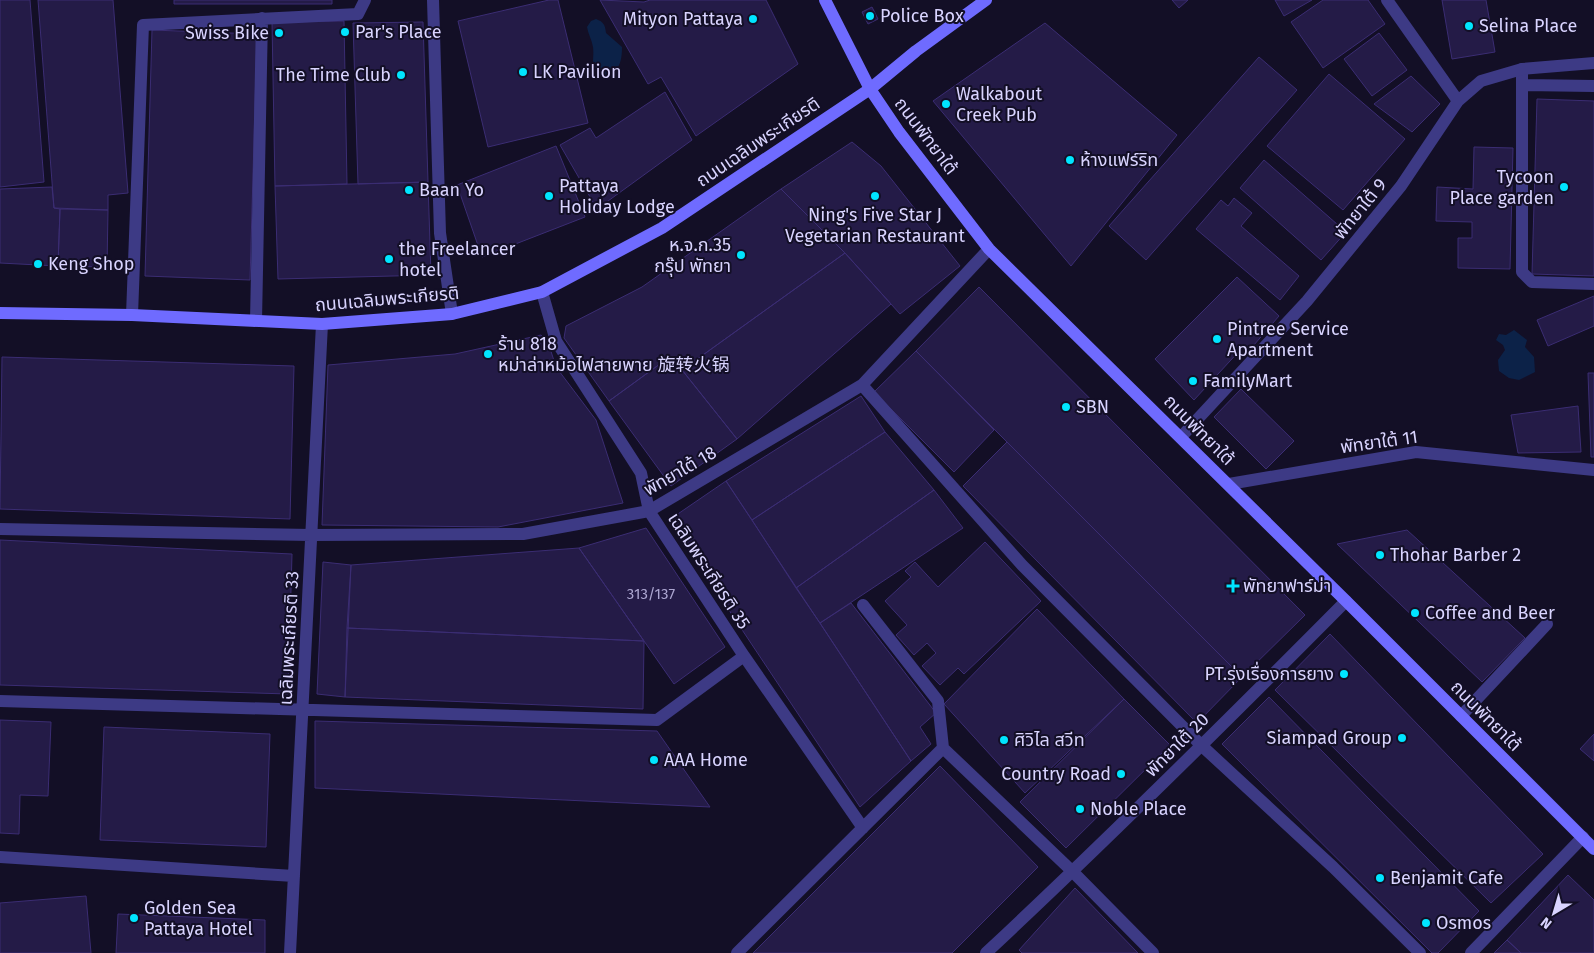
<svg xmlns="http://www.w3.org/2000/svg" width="1594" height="953" font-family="'Fira Sans','Noto Sans SC','Noto Sans Thai',sans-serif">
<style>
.water{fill:#0c2248}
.building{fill:#241b47;stroke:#3b2d73}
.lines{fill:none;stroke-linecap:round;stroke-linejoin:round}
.lane{stroke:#3d3a85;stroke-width:12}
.street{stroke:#3d3a85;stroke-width:12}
.secondary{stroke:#6f6bff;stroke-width:12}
.poi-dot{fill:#00e5ff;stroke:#130f26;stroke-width:2}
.labels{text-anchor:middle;stroke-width:4;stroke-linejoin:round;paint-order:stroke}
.number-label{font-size:15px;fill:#aca6d1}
.poi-label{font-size:18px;fill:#d9d4ff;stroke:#130f26;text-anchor:start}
.street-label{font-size:18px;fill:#d9d4ff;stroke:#130f26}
</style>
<rect width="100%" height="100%" fill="#130f26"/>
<path class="water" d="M596,19C604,22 605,25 606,33L622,47C622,60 620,71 607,76C587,66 595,63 593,47C592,40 588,34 587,27L591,21Z
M1514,330L1527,340L1525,347L1534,357L1535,372L1519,380L1509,378L1499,371L1498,360L1505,350L1503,345L1496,340L1499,334L1506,335Z"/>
<path class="building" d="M0,0H30L44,182L0,187Z
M38,0H113L128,193L108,195V210L54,208Z
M174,0H332V4H174Z
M549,0H558L588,123L488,147L458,21Z
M600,0L644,2L650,0H766L798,64L696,136L661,77L648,84Z
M1172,0H1188L1179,8Z
M1275,0H1312L1284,16Z
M1323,0H1368L1385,24L1323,68L1291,22Z
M1442,0H1486L1495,52L1452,59Z
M872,7L878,19L868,24L862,12Z
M344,21L347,184L275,186L272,22Z
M423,22L428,182L358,184L353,23Z
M1045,23L1177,135L1071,266L933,101Z
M152,30L257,34L250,280L145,276Z
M1379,33L1407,70L1372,96L1344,59Z
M1259,57L1297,90L1146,260L1109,226Z
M1329,74L1405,139L1343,210L1267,146Z
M1411,76L1440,104L1412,132L1374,104Z
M665,92L692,140L597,209L560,145L590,128L596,138Z
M1537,99L1594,101V276L1532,274Z
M852,142L881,166L960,266L900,314L845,253L781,189Z
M556,146L585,217L482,257L457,185Z
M1474,147L1513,148L1510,269L1458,268V238H1472V222L1436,221L1437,187L1473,189Z
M1264,160L1346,232L1321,260L1240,188Z
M428,182L431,275L278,279L275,186Z
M52,187L54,208L60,209L58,266L0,263V189Z
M781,189L845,253L682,370L671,356L609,401L564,338L566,326L642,287Z
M1234,198L1252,213L1241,226L1299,276L1280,300L1196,229L1221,200L1228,206Z
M60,209L108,210L107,267L58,266Z
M845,253L891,304L737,439L682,370Z
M1237,277L1279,316L1247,353L1242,348L1194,400L1155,359Z
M979,287L1305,615L1242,677L916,351Z
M1594,296V326L1548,346L1537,320Z
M541,335L548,342L556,367L596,420L623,503L498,527L322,525L328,365L455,354Z
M916,351L994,430L954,472L874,392Z
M671,356L737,439L671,486L609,401Z
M2,357L294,366L290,519L0,509Z
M1588,373H1594V457H1591Z
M1241,389L1294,441L1266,469L1214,417Z
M861,396L885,432L752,520L726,481Z
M1578,406L1581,452L1518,453L1511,415Z
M885,432L934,490L796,588L752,520Z
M1007,442L1242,677L1197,723L963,486Z
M726,481L911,761L860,807L669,520Z
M934,490L963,528L820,623L796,588Z
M646,528L725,647L674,684L579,548Z
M1407,530L1525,638L1482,682L1337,544Z
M0,540L292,554L288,694L0,685Z
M985,542L1041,601L964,674L958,668L940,685L922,666L936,653L927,643L914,655L896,635L907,625L885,601L911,577L905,571L915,562L938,587Z
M579,548L644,641L347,628L351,565Z
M323,562L351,565L345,697L317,694Z
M851,603L936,713L920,727L931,744L911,761L820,623Z
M1037,609L1124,699L1025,793L944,704Z
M347,628L644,641L643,709L345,697Z
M1330,634L1543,854L1491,903L1275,690Z
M1269,697L1479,911L1438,953H1432L1222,744Z
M1124,699L1170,745L1066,848L1020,802Z
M0,720L51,722L48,796L20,795L19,834L0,833Z
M315,721L657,731L710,807L315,788Z
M104,727L270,734L266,847L100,840Z
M1594,734V761L1580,749Z
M940,766L1038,867L952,953H753Z
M1568,875L1594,900V953H1521L1507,940Z
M1075,888L1138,953H1022L1019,950Z
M86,896L91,953H0V903Z
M118,914L265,920V953H116Z
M1507,940L1521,953H1494Z"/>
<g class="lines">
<path class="lane" d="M1522,69V272L1532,282L1594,284
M1522,85L1594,86
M132,315L143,25L358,14L365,0
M256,321L262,18
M1461,716L1547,624"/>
<path class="street" d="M433,0L440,233L452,314
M1387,0L1458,101
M542,292L556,341L641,473L649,511L744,656L863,828
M862,385L1022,565L1202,746L1333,867L1420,953
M1181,437L1307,301L1401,186L1458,101L1481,81L1522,69L1594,63
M1229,484L1416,452L1594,470
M0,529L311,535L523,534L649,511L862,385L989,249
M0,701L657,720L744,656
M943,748L1073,872L1153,953
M0,857L294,876
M290,953L322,324
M737,953L943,748L938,701L863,605
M986,953C1109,838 1228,720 1346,601
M1471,953L1583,837"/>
<path class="secondary" d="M825,0L870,89L899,132L989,249L1346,601L1594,849
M0,313L132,315L322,324L452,314L542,292L662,228L870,89L916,51L986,0"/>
</g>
<g class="poi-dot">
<circle cx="870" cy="16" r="5"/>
<circle cx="753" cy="19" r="5"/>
<circle cx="1469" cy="26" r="5"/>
<circle cx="345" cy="32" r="5"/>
<circle cx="279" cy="33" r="5"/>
<circle cx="523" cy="72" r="5"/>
<circle cx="401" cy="75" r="5"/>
<circle cx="946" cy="104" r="5"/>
<circle cx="1070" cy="160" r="5"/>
<circle cx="1564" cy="187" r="5"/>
<circle cx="409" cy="190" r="5"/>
<circle cx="549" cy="196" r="5"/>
<circle cx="875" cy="196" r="5"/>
<circle cx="741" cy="255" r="5"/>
<circle cx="389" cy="259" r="5"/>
<circle cx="38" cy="264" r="5"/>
<circle cx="1217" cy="339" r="5"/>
<circle cx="488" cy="354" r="5"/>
<circle cx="1193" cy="381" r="5"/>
<circle cx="1066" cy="407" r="5"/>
<circle cx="1380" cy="555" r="5"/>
<path d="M1230.5 578.5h5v5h5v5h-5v5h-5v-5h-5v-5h5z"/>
<circle cx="1415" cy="613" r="5"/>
<circle cx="1344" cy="674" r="5"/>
<circle cx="1402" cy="738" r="5"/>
<circle cx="1004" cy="740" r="5"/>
<circle cx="654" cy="760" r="5"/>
<circle cx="1121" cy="774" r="5"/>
<circle cx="1080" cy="809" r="5"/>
<circle cx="1380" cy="878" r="5"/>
<circle cx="134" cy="918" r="5"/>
<circle cx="1426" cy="923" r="5"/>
</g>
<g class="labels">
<g class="number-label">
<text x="651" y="599">313/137</text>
</g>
<g class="poi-label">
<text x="880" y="22">Police Box</text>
<text x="743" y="25" text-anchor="end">Mityon Pattaya</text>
<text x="1479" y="32">Selina Place</text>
<text x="355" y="38">Par's Place</text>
<text x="269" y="39" text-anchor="end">Swiss Bike</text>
<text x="533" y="78">LK Pavilion</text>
<text x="391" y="81" text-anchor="end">The Time Club</text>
<text x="956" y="100">Walkabout<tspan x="956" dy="21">Creek Pub</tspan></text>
<text x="1080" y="166">ห้างแฟร์ริท</text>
<text x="1554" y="183" text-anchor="end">Tycoon<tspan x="1554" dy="21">Place garden</tspan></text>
<text x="559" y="192">Pattaya<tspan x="559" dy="21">Holiday Lodge</tspan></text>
<text x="419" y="196">Baan Yo</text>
<text x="875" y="221" text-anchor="middle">Ning's Five Star J<tspan x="875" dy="21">Vegetarian Restaurant</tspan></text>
<text x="731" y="251" text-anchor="end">ห.จ.ก.35<tspan x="731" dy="21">กรุ๊ป พัทยา</tspan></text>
<text x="399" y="255">the Freelancer<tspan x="399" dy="21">hotel</tspan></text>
<text x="48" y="270">Keng Shop</text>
<text x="1227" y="335">Pintree Service<tspan x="1227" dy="21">Apartment</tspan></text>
<text x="498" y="350">ร้าน 818<tspan x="498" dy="21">หม่าล่าหม้อไฟสายพาย 旋转火锅</tspan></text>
<text x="1203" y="387">FamilyMart</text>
<text x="1076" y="413">SBN</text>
<text x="1390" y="561">Thohar Barber 2</text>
<text x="1243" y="592">พัทยาฟาร์ม่า</text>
<text x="1425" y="619">Coffee and Beer</text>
<text x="1334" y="680" text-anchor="end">PT.รุ่งเรื่องการยาง</text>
<text x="1392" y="744" text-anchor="end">Siampad Group</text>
<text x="1014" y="746">ศิวิไล สวีท</text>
<text x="664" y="766">AAA Home</text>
<text x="1111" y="780" text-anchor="end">Country Road</text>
<text x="1090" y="815">Noble Place</text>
<text x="1390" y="884">Benjamit Cafe</text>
<text x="144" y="914">Golden Sea<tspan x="144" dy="21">Pattaya Hotel</tspan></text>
<text x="1436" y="929">Osmos</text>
</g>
<g class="street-label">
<text transform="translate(926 136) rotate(53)" y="6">ถนนพัทยาใต้</text>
<text transform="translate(758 142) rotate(-34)" y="6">ถนนเฉลิมพระเกียรติ</text>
<text transform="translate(1360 209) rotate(-51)" y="6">พัทยาใต้ 9</text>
<text transform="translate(387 299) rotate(-5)" y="6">ถนนเฉลิมพระเกียรติ</text>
<text transform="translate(1199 430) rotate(45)" y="6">ถนนพัทยาใต้</text>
<text transform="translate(1379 442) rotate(-8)" y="6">พัทยาใต้ 11</text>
<text transform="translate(680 471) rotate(-30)" y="6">พัทยาใต้ 18</text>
<text transform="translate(709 571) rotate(57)" y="6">เฉลิมพระเกียรติ 35</text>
<text transform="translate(289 638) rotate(-87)" y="6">เฉลิมพระเกียรติ 33</text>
<text transform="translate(1486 716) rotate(45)" y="6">ถนนพัทยาใต้</text>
<text transform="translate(1177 745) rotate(-45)" y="6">พัทยาใต้ 20</text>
</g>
</g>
<g transform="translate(1554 913) rotate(218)" stroke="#130f26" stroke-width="4" paint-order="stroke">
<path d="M0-4L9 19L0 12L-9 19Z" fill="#d9d4ff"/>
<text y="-8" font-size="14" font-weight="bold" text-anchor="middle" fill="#d9d4ff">N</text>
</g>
</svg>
